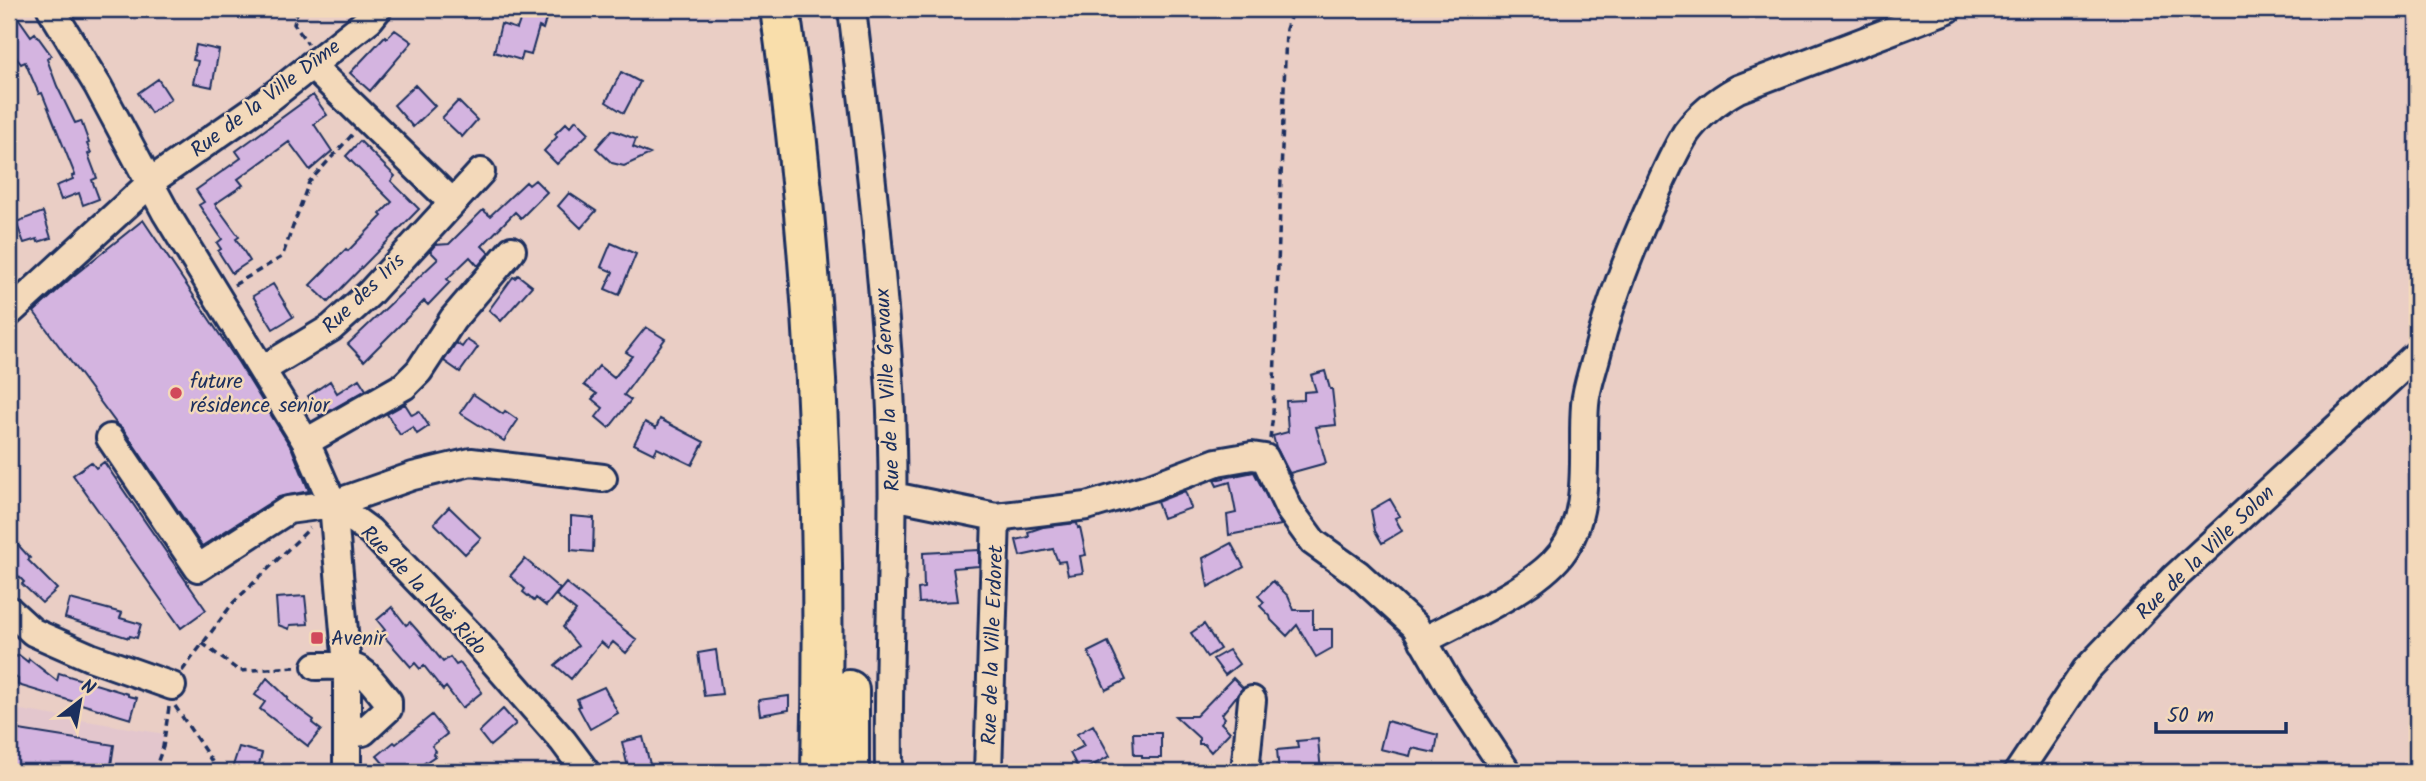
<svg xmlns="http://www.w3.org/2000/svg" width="2426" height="781" font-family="Kalam,sans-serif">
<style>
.built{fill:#e3c6cd}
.building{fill:#d4b4e0;stroke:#1b2f5e;stroke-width:2}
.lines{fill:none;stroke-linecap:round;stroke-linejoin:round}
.minor-casing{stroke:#1b2f5e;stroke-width:32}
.highway-casing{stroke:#1b2f5e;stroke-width:44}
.path{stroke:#1b2f5e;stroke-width:3.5;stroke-dasharray:7 5;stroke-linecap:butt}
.minor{stroke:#f3d9ba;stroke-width:26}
.highway{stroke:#f9deab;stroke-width:38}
.poi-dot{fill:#d1495b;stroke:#f3d9ba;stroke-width:2.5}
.labels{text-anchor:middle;stroke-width:5;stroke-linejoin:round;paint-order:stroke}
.street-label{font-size:21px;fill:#1b2f5e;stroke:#f3d9ba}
.poi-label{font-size:21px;fill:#1b2f5e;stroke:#f3d9ba;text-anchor:start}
</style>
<rect width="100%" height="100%" fill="#eacec5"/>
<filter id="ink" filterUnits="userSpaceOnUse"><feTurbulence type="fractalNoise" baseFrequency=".0143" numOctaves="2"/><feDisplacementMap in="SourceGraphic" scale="14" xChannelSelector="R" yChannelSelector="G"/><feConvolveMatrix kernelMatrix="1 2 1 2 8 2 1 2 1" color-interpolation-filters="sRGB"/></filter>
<g filter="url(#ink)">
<path class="built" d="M9,708L165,734L153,772H9Z"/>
<path class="building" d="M9,9H12L31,36L35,33L51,55L47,59L57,86L75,123L81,121L89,143L87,144L91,153L88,154L97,178L92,180L99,199L83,205L79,193L61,200L56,186L73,179L72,176L75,175L42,93L39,94L25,62L21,64L9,48Z
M524,9H549L543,29L539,27L531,55L523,53L521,60L494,52L501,24L517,29Z
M395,30L412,42L370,91L350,73L385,36L387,38Z
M196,45L219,50L212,87L193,83L198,61L193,60Z
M621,72L640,82L624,113L606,102Z
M158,79L171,99L151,113L138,93Z
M415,85L435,106L413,127L394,105Z
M313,95L327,115L314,124L332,151L310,170L289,142L238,179L243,185L215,204L239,237L236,239L250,261L232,273L218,251L221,249L217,243L222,239L199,205L204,202L196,190L241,158L236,151Z
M458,101L477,120L462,137L442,118Z
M576,120L589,133L557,164L544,151L557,137L555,134L566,123L570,127Z
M612,130L636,139L633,147L650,154L624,166L612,163L596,148Z
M360,141L395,176L391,181L419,209L328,302L310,285L346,249L348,251L382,216L380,214L392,202L346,156Z
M535,180L547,192L521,218L515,212L482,246L489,253L478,266L470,257L447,279L450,282L428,305L424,301L364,361L348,344L438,259L430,251L435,245L449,244L483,210L490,216L526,182L529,185Z
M569,193L596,211L581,228L558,206Z
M43,212L51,238L38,242L37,239L24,243L16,222Z
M143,220L238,362L292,449L309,491L279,497L202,546L123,429L116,423L34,312L72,277Z
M611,243L636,254L619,295L605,289L613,272L601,267Z
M518,275L532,286L501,321L489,310L513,277L515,278Z
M273,284L293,317L273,329L253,296Z
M646,327L665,339L624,395L631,400L609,428L596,417L603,408L592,399L597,394L584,385L599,366L614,378L632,356L626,352Z
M467,340L478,347L460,372L444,361L456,343L462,347Z
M1325,371L1330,389H1332L1336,425L1316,427L1326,463L1290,473L1292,478L1276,447L1273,436L1288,432L1286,401L1304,400V392L1316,391L1311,375Z
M359,379L366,390L320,416L308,396L330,381L337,393Z
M473,394L503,414L505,411L518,420L504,441L460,413Z
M405,404L412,415L419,411L429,426L417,434L413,427L400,435L387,414Z
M660,419L704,442L692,465L657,448L654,454L634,444L645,422L656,428Z
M91,462L96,468L104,462L206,610L181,628L73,475Z
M1254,472L1281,525L1229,535L1227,515L1236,513L1230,482L1217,486L1214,480Z
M1185,491L1191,508L1163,518L1157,502Z
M1390,499L1400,516L1395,518L1402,531L1382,543L1375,531L1371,510Z
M449,507L481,538L465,554L434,523Z
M571,516L594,518L593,552L571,550Z
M1077,523L1078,528L1080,527L1086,555L1080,556L1083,573L1068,575L1065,561L1058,562L1053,549L1020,556L1016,540L1029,537L1028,532L1043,527Z
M9,535L30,558L28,560L57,589L42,603L22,584L24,582L9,566Z
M1231,543L1244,567L1208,587L1203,558Z
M979,550V566L953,568L958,601L919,603L918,589L924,588L923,553Z
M525,559L560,589L546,606L536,598L534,601L523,592L525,589L510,576Z
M1273,581L1288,596L1294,610H1313V629H1332V648L1316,657L1297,625L1287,636L1271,620L1270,616L1260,606L1264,602L1258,596Z
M566,583L637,640L626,653L613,642L608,648L601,642L571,679L555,665L578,646L563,627L576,611L556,595Z
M305,596L308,624L290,625L289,629L278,625L276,598Z
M70,599L122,613L120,618L141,624L137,638L130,636L129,638L65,618Z
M392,607L406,625L410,622L417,630L443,662L450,657L456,665L460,663L482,692L462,708L446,687L443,690L424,666L420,669L415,663L411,667L381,633L385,630L377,620Z
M1204,624L1220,649L1207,657L1191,633Z
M1108,642L1126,680L1106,690L1088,652Z
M9,650L17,657L19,655L28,662L29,659L57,681L59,673L128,694V696L137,698L131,719L18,685V679L9,672Z
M716,650L722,694L704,696L698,653Z
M1229,650L1239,664L1225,675L1213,659Z
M267,678L288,698L287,700L314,720L312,723L321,730L308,746L260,709L265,702L255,695Z
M1233,678L1243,688L1222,714L1225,718L1221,723L1230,732L1211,752L1204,744H1199V738L1175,716H1196Z
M604,687L618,713L590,729L578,707L580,706L577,699Z
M789,696V710L760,715L758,700Z
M503,709L516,724L490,746L479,732Z
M432,715L447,734L432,746L436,751L433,754L435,756L411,772H373L384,764L377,756L394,742L396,744Z
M1387,721L1438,735L1435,753L1412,748L1410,756L1380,749Z
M1093,725L1110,756L1080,772L1070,753L1084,746L1077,734Z
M13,729L114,745L110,772H9Z
M1133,733H1161V758H1142V755H1134Z
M643,737L652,772H629L622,742Z
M1318,739L1321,772H1279L1277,750L1298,748L1297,741Z
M239,747L262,753L257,772H231Z"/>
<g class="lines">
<defs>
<path id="minor" d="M51,9L98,86L166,213L306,442L333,504L370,531L473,638L563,741L586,772
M852,9C867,135 882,262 890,390C897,517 887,645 889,772
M311,65L452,202
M9,313L157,177L265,102L370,19L378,9
M263,369L331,328L369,294L481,172
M110,438L198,568L288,510L333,504L413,476L471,462L603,478
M306,442L404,386L419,371L453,319L512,250
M893,496L996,517L1087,506L1151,487L1217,462L1252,456L1265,458L1289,509L1313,542L1358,574L1415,626L1449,685L1507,772
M333,504L347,666V772
M9,610L33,632L90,657L172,686
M1423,641C1463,619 1534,589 1561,554C1593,512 1581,453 1585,405C1586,389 1592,373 1596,358C1609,304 1630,251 1653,200C1663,177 1673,154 1686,133C1700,114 1718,100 1738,89L1948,9
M316,666C364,665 358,665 388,701V709L363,732L348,734
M988,772L996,517
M1245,772L1252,700
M2018,772L2086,670L2174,578L2417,354"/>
<path id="highway" d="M780,9C817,262 827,516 821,772
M849,772V690"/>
</defs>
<use href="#minor" class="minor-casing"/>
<use href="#highway" class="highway-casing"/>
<path class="path" d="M298,9L294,24L308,44
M234,285L282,257L309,182L352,135
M1270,439L1273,415L1286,29L1293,9
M202,643L239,671L295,667
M182,671L233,603L310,528
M175,706L219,772
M154,772L163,747L169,707"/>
<use href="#minor" class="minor"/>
<use href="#highway" class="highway"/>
</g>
</g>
<g class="poi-dot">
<circle cx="176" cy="393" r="7"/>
<rect x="310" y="631" width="14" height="14" rx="3.5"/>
</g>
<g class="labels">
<g class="street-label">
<text transform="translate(265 98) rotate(-37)" y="7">Rue de la Ville Dîme</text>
<text transform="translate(363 293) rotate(-44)" y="7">Rue des Iris</text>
<text transform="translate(887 390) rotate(-93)" y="7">Rue de la Ville Gervaux</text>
<text transform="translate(2205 552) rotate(-44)" y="7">Rue de la Ville Solon</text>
<text transform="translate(424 590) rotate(46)" y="7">Rue de la Noë Rido</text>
<text transform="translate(992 645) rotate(-88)" y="7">Rue de la Ville Erdoret</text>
</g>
<g class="poi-label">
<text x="190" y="388">future<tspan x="190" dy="24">résidence senior</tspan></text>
<text x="331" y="645">Avenir</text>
</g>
</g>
<rect width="2426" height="781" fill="none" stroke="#f3d9ba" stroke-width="35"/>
<rect x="18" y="18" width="2391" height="746" fill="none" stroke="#1b2f5e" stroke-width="2.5" filter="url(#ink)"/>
<g transform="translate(80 701) rotate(31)" stroke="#f3d9ba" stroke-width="5" paint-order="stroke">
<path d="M0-5L12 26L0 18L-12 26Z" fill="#1b2f5e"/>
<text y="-10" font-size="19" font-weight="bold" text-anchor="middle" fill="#1b2f5e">N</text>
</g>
<path d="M2156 722v10h130v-10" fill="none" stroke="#1b2f5e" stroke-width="3.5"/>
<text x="2167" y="722" font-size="21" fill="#1b2f5e" stroke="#f3d9ba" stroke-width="5" paint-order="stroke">50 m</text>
</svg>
